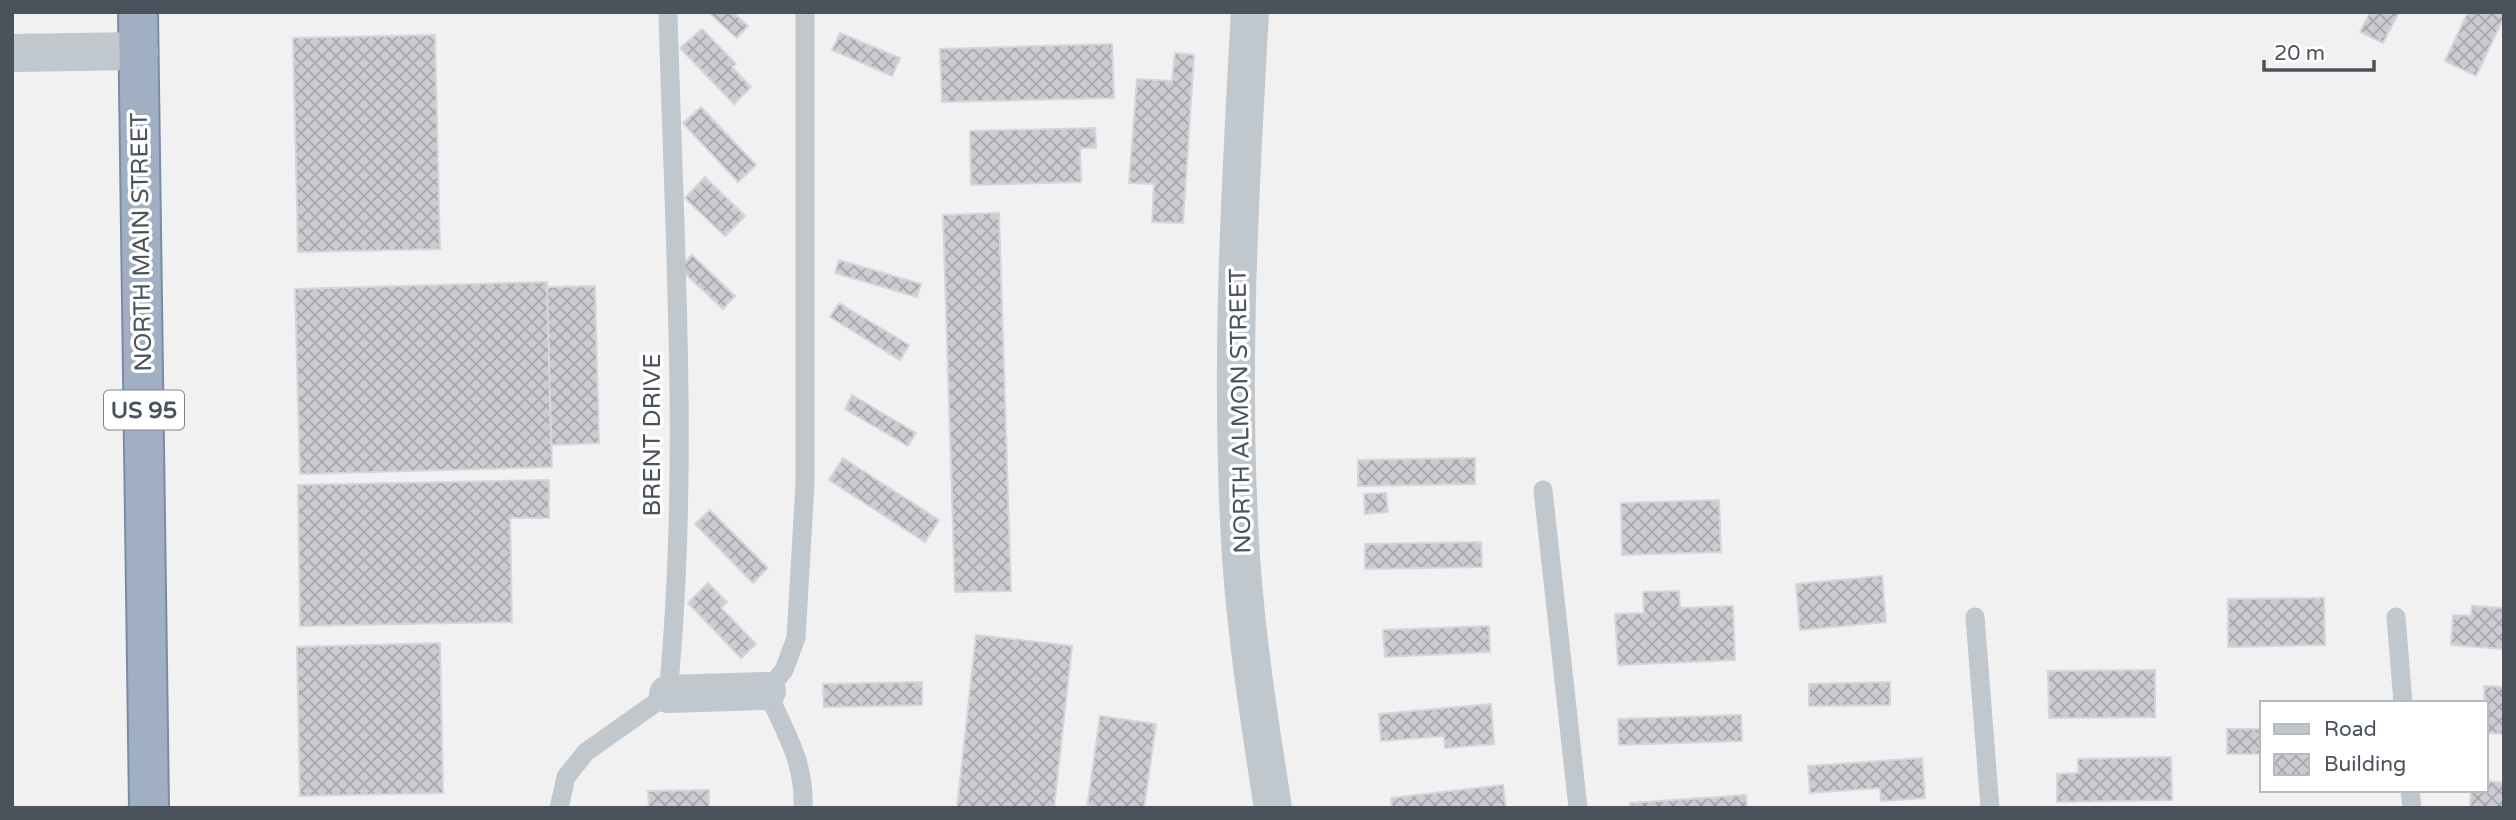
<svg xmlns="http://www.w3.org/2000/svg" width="2516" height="820" font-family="'Varela Round',sans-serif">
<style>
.building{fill:url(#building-cross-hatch);stroke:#d5d6db;stroke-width:2}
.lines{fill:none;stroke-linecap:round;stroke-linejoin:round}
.trunk-casing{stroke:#7a8ba4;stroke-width:42}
.service{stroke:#c0c7cd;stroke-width:19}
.minor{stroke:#c0c7cd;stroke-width:38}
.tertiary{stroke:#c0c7cd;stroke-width:38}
.trunk{stroke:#a1afc2;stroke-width:38}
.labels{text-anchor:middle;stroke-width:7;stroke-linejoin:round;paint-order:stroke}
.shield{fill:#fff;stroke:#80868d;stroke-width:2}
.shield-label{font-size:23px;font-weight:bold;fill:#4a525c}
.street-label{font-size:24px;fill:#4a525c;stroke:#fff}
</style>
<defs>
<pattern id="building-cross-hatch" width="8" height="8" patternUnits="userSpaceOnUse" patternTransform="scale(1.75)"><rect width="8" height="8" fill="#cbccd2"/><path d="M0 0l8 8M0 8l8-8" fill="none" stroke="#a7a8ae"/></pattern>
</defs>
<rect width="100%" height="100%" fill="#f2f1f1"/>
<path class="building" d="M708,12H733L748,26L737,38Z
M2370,12H2399L2383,43L2360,32Z
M2468,12H2504V24L2501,23L2476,76L2445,61Z
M702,29L736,64L732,67L751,87L734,104L680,48Z
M840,33L900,58L892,76L832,50Z
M435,35L440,249L298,252L293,38Z
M1112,44L1114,98L942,102L940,49Z
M1175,53L1194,55L1183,223L1152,222L1154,184L1129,183L1137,79L1172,81Z
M701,107L756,165L738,182L683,123Z
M1095,128L1096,148H1080L1081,182L971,185L970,131Z
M705,177L745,216L725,236L685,198Z
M999,213L1011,591L955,592L943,215Z
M692,255L735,296L723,309L679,268Z
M839,260L921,284L917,297L835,273Z
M547,282L552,467L300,474L295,289Z
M595,286L599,443L551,445L547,287Z
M839,303L909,345L900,360L830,317Z
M852,395L916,433L908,446L845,409Z
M843,458L939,520L925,542L829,480Z
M1475,458V484L1358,486V460Z
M549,480V518H510L512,622L300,626L298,485Z
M1386,493L1388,512L1365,514L1364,494Z
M1719,500L1721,552L1622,555L1621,503Z
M710,510L768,568L753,583L695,524Z
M1481,542L1482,567L1365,569V544Z
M1882,576L1886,622L1800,630L1796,584Z
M708,583L727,602L721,608L756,644L741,658L688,603Z
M1679,591L1680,608L1733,606L1735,660L1618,665L1615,614L1644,613L1643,592Z
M2324,598L2325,645L2228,647V599Z
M2472,606L2504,608V649L2451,645L2453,615L2471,616Z
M1489,626L1490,652L1385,657L1383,630Z
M976,635L1072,646L1054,808H957Z
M440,643L443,793L300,796L297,647Z
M2155,670V717L2049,718L2048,671Z
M922,682V705L824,707L823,684Z
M1890,682V705L1809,706V684Z
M2484,686L2504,687V734L2486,733Z
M1491,704L1494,744L1445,748L1444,736L1381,741L1379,714Z
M1741,715L1742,741L1619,745L1618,719Z
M1100,716L1156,724L1144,808H1087Z
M2227,729H2262V754H2227Z
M2171,757L2172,800L2057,802V774L2078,773V759Z
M1922,758L1925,798L1881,801L1880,788L1810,793L1808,766Z
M2486,781L2504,783V808H2470L2471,790H2486Z
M1503,785L1506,808H1392L1391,798Z
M709,790V808H649L648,791Z
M1746,795L1747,808H1631L1630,803Z"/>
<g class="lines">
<defs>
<path id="trunk" d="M138,12L149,808"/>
</defs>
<use href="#trunk" class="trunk-casing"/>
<path class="service" d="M1543,490L1578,808
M1975,617L1990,808
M2396,617L2403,703
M2410,790L2412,808
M559,808L566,777L586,752L668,694C690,468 674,239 668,12
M803,808C805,761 785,733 767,691L784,670L796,638L805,484V12"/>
<path class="minor" d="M12,53L139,51
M668,694L767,691"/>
<path class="tertiary" d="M1250,12C1240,188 1230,365 1240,540C1245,630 1259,719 1273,808"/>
<use href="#trunk" class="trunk"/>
</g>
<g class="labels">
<rect class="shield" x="104" y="390.5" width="80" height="39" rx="5"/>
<g class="shield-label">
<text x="144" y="418">US 95</text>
</g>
<g class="street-label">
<text transform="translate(141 242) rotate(-91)" y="8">NORTH MAIN STREET</text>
<text transform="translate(1240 411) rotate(-91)" y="8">NORTH ALMON STREET</text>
<text transform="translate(652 435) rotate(-90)" y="8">BRENT DRIVE</text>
</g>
</g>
<rect width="2516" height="820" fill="none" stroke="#4a525c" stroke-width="28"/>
<rect x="2260" y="701" width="228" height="91" fill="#ffffff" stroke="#b7babe" stroke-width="2"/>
<rect x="2274" y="724" width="35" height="10" fill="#c0c7cd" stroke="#b7babe" stroke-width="2"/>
<text x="2324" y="736" font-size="21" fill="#4a525c">Road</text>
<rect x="2274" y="754" width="35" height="21" fill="url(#building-cross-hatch)" stroke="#b7babe" stroke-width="2"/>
<text x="2324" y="771" font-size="21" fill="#4a525c">Building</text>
<path d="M2264 60v10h110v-10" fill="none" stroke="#4a525c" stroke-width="3.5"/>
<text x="2274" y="60" font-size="21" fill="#4a525c" stroke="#ffffff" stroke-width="5" paint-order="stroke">20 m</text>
</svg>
